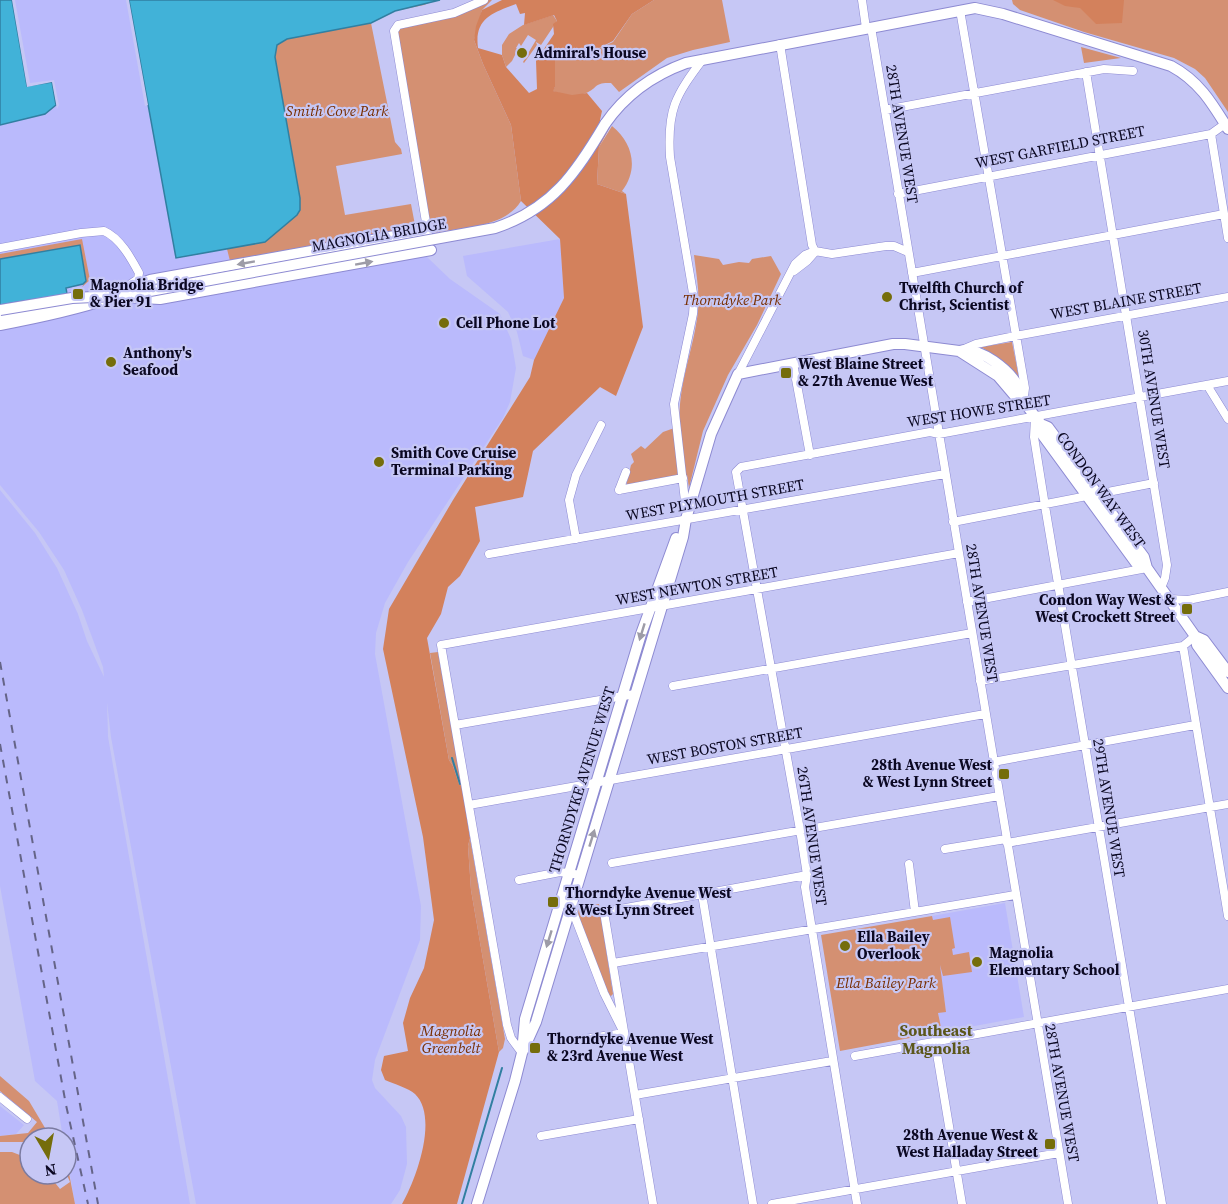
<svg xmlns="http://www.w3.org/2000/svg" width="1228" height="1204" font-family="'Source Serif 4',serif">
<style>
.built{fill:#babafc}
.green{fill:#d49072}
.forest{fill:#d3815c;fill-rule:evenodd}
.water{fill:#41b2d8;stroke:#317fa1;stroke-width:1.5}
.pier{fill:#c6c7f5}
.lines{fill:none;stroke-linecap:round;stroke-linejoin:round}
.stream{stroke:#317fa1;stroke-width:2}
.minor-casing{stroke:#8d8ad2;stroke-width:9}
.major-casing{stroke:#8d8ad2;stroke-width:12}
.minor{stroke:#fff;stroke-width:8}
.major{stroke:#fff;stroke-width:10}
.rail{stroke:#656487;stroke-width:2;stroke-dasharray:8 8;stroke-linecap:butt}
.major-bridge-casing{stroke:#8d8ad2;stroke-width:12;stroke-linecap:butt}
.major-bridge{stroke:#fff;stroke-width:10}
.oneway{fill:#9d9ca7}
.poi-dot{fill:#756d0b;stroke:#c6c7f5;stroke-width:2}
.labels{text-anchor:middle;stroke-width:4.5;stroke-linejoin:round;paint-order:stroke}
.poi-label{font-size:15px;font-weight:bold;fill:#0b0822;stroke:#c6c7f5;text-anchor:start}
.park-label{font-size:15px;font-style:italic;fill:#782e00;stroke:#c6c7f5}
.street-label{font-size:15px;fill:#0b0822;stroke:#c6c7f5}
.neighbourhood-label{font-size:16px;font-weight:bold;fill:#5c571b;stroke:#c6c7f5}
</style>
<rect width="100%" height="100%" fill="#c6c7f5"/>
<path class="built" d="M12,0H129L176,258L228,249L230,261L406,230L415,225L427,257L450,279L500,314L511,339L516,368L510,402L503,418L408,562L385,603L376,633L375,654L421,906L420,940L375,1060L372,1080L375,1088L401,1116L406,1127L407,1164L400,1190L391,1204H196L111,737L107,702L108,737L190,1204H75L66,1153V1138H63L57,1101L35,1081L0,886V490L35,533L57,568L78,614L87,641L104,677L103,667L82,610L64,570L39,532L0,485V125L45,114L56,105L27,87Z
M560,239L564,298L534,360L523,356L517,332L508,312L467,276L463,256Z
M1005,903L1024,1017L942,1032L938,1013L946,1011L932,916Z
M0,1106L24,1125L16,1134L0,1136Z"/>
<path class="green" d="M205,0H436L424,5L395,11L371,23L395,142L401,149L402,154L336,166L345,215L411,204L415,225L406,230L230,261L227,249L176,258Z
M484,0H492L482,10L474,40L483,64L511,125L521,201C504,229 458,227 428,234L395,28L444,16Z
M654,0H722L730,42L693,50L667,58L619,92L611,83C594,82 598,88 586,93C575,98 563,94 552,91L555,87V49L569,53L595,50L613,42L632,14Z
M1012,0H1228V112L1205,78L1195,69L1174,58L1084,32L1020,10L1013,4Z
M553,15L557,21L541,45L536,42L537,45L524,63L523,62L536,40L528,35L521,46L519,43L516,48L518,49L512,61L506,67L502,55V45L509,34L523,25Z
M1081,47L1121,58L1084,63Z
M612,126C633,143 639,169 622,191L626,194L597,184L599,147Z
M82,239L90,280L82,287L86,280L80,245L0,259V254Z
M694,255L719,259L723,265L739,262L749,263L752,259L771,256L781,274L757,325L728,375L703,431L689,488L687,475L626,486L631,465L634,462L631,454L641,446L645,449L663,432L680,426C677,385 694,350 698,311C700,292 696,273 694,255Z
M1012,342L1019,378L997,357L981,347Z
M438,652L462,786L459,784L453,766L449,760L430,653Z
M470,838L505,1039L503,1048L499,1052L471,890L468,846Z
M599,904L613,994L611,996L608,995L578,914L579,907Z
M932,916L933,920L950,917L955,948L952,949L953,955L969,952L972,972L943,976L940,965L946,1012L938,1013L942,1032L840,1051L821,935Z
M0,1076L29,1101L51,1138H30V1145L27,1142H0V1136L28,1133L37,1122L0,1091Z
M0,1152H12L30,1159V1174H48L60,1189L70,1182L66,1173V1158L75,1204H0Z"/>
<path class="forest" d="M502,0H654L632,14L613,41L595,50L569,53L555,49V87L553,91L572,95L587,93L602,111L600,120L610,127L599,147L597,184L626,194L643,327L616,396L600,387L533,451L523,497L475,507L480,541L460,576L448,587L441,614L427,638L449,760L453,766L459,784L462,786L470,838L468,846L471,890L499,1052L457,1204H402C416,1180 439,1117 415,1094C408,1088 394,1084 385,1080L381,1070L384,1056L408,1051L403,1023L410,998L424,968L434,920L423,837L383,649L389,609L453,500L530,377L534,360L564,298L560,239L521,201L511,125L483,64L474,40L476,26L482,10ZM516,4L520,14L525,13L524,25L554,15L557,21L553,24L554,34L536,61L537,89L529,93L506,67L502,55L478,48C474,18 493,13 516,4Z
M1053,0H1124L1122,23L1096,24L1080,8L1065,6Z"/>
<path class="water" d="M0,0H12L27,86L52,82L56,105L45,114L0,125Z
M129,0H440L395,11L371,23L287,39L277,45L275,57L300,198V210L297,215L265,242L176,258Z
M80,245L86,281L83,284L66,288L67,294L0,305V259Z"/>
<path class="pier" d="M12,0H15L30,83L54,80L59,105L57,109L52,82L27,87Z
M126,0H129L148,105L145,106Z"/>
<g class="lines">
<path class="stream" d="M452,758L460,784
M462,1204L502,1068"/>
<defs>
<path id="minor" d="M862,0L866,28
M960,10L1025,388L1024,396
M871,27L1068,1204
M780,44L812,245L815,251
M1086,72L1167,565L1165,578L1161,588
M885,110L1104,69L1133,71
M1211,134L1228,238
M898,194L1211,134L1225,124
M428,234L394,31L398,25L454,13L484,0
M0,248L81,233L104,231C120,238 131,258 139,273L138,279L129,285
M815,251L832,254L886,246H894L908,252
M794,271L807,261L814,253
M912,273L1224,214
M0,318L81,301
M962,350L976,344L1015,336L1228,297
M793,363L810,455
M738,374L795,264L805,255L815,251
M1207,385L1228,419
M1035,417L1034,437L1046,512L1162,1204
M619,490L683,478
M619,490L626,472
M686,510L674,404L693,314L694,299L670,157C667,110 675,96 703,59
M953,522L1154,483
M576,539L569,500L576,475L601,425
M489,554L945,474
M1169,599L1188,600L1228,592
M967,602L1147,568
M1183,646L1228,916
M980,681L1183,646L1195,636
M673,686L972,633
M455,725L635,694
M993,762L1195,725
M469,805L985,714
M1007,843L1228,804
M945,849L1006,839
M612,863L999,796
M909,864L915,912
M519,880L560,872L581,875
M702,894L753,1204
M561,901L571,907L604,993L624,1033L577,1040
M613,963L1015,895
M935,1042L962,1204
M522,1053L511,1038L507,1025L441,645L959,553
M855,1056L1228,989
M635,1095L832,1061
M0,1097L27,1119
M541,1136L639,1119
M653,1204L604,912L807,875
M772,1204L1059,1153
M857,1204L805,887L807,875L800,830L736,472L741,467L930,432L939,434L1228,381"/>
<path id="major" d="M605,124C625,95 653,75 686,63L975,8L1003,14L1171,66C1199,81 1212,103 1228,129
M121,297L160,299L431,250
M0,325C37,318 75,310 111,298C125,293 136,284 150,280L428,230
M959,351L998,376L1015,396L1024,402L1041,424L1048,427L1144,557L1147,568L1195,636L1204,640L1228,672
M1041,424V433L1136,563L1147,568
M1195,636L1197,645L1228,688
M522,1053L536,1022L683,537L686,519L711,434L738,374L893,344H905L959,351C980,346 1010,370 1020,389C1022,393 1023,398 1024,402
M477,1204L515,1081L522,1053L525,1019L641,634L676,538"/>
</defs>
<use href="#minor" class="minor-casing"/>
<use href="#major" class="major-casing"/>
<use href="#minor" class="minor"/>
<use href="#major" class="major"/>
<path class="rail" d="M0,662L98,1204
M0,744L66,1105L88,1204"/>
<defs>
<path id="major-bridge" d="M0,310L72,298L115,296L150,291L495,228C552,209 576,173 605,124"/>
</defs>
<use href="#major-bridge" class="major-bridge-casing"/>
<use href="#major-bridge" class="major-bridge"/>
</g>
<defs><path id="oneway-solid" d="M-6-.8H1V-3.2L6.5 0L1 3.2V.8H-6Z" transform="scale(1.5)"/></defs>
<g class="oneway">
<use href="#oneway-solid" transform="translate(246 263) rotate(170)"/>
<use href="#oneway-solid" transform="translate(364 263) rotate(-10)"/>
<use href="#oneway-solid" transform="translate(642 632) rotate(107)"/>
<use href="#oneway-solid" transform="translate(592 838) rotate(-73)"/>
<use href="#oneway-solid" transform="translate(549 939) rotate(107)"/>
</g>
<g class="poi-dot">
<circle cx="522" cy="53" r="6"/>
<rect x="72" y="288" width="12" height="12" rx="3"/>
<circle cx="887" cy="297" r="6"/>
<circle cx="444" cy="323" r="6"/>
<circle cx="111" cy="362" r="6"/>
<rect x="780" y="367" width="12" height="12" rx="3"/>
<circle cx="379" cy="462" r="6"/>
<rect x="1181" y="603" width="12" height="12" rx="3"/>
<rect x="998" y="768" width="12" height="12" rx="3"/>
<rect x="547" y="896" width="12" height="12" rx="3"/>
<circle cx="845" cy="946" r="6"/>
<circle cx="977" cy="962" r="6"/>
<rect x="529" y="1042" width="12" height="12" rx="3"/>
<rect x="1044" y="1138" width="12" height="12" rx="3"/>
</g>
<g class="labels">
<g class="poi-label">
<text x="534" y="58">Admiral's House</text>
<text x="90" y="290">Magnolia Bridge<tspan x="90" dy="17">&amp; Pier 91</tspan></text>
<text x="899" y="293">Twelfth Church of<tspan x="899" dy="17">Christ, Scientist</tspan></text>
<text x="456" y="328">Cell Phone Lot</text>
<text x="123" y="358">Anthony's<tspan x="123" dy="17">Seafood</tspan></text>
<text x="798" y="369">West Blaine Street<tspan x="798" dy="17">&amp; 27th Avenue West</tspan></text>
<text x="391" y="458">Smith Cove Cruise<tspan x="391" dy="17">Terminal Parking</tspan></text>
<text x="1175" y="605" text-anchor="end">Condon Way West &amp;<tspan x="1175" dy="17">West Crockett Street</tspan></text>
<text x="992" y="770" text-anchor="end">28th Avenue West<tspan x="992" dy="17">&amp; West Lynn Street</tspan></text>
<text x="565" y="898">Thorndyke Avenue West<tspan x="565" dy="17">&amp; West Lynn Street</tspan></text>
<text x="857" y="942">Ella Bailey<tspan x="857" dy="17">Overlook</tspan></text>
<text x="989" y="958">Magnolia<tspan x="989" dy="17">Elementary School</tspan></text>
<text x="547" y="1044">Thorndyke Avenue West<tspan x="547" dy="17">&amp; 23rd Avenue West</tspan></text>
<text x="1038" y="1140" text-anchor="end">28th Avenue West &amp;<tspan x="1038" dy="17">West Halladay Street</tspan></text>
</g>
<g class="park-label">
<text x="337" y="116">Smith Cove Park</text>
<text x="732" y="305">Thorndyke Park</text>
<text x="886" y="988">Ella Bailey Park</text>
<text x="451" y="1036">Magnolia<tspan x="451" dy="17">Greenbelt</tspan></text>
</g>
<g class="street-label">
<text transform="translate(902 134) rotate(81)" y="5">28TH AVENUE WEST</text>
<text transform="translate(1060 147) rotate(-11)" y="5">WEST GARFIELD STREET</text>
<text transform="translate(379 235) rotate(-10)" y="5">MAGNOLIA BRIDGE</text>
<text transform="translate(1126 301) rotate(-10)" y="5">WEST BLAINE STREET</text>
<text transform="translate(1154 399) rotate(81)" y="5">30TH AVENUE WEST</text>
<text transform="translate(979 411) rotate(-9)" y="5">WEST HOWE STREET</text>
<text transform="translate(1101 490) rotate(54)" y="5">CONDON WAY WEST</text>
<text transform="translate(715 500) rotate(-10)" y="5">WEST PLYMOUTH STREET</text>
<text transform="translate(697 586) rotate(-10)" y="5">WEST NEWTON STREET</text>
<text transform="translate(982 613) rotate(81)" y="5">28TH AVENUE WEST</text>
<text transform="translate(725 746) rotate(-10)" y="5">WEST BOSTON STREET</text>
<text transform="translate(582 780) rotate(-73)" y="5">THORNDYKE AVENUE WEST</text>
<text transform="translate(1109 808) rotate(81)" y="5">29TH AVENUE WEST</text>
<text transform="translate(812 836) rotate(82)" y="5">26TH AVENUE WEST</text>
<text transform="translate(1062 1093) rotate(80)" y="5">28TH AVENUE WEST</text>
</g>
<g class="neighbourhood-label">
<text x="936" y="1036">Southeast<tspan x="936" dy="18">Magnolia</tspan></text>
</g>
</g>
<g transform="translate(48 1156) rotate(170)"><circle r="28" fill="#c6c7f5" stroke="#7b7ba1" stroke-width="1.5"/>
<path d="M0-4.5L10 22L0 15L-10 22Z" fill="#756d0b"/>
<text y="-9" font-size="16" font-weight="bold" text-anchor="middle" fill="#0b0822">N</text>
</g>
</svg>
